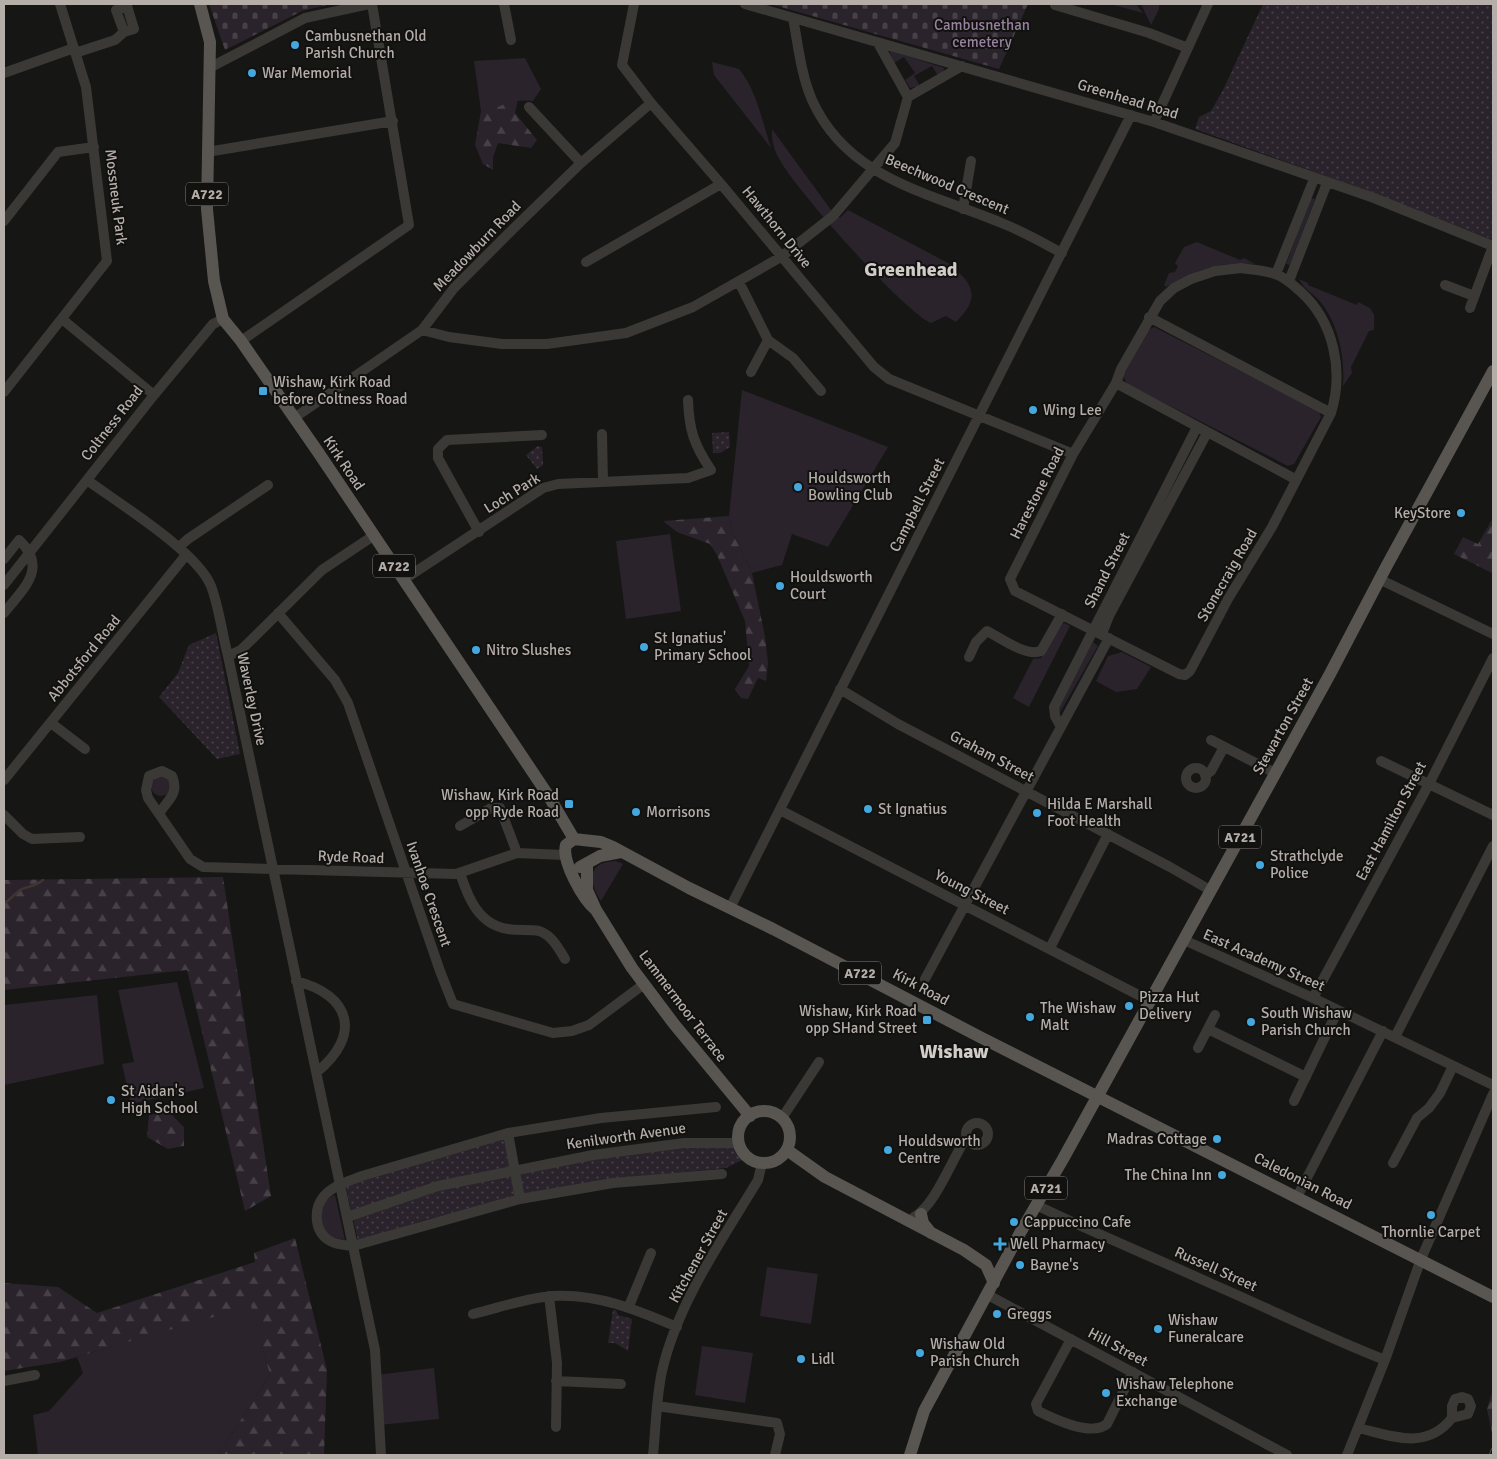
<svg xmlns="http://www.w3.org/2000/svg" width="1497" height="1459" font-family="Signika,sans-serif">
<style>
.green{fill:#2a232b}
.forest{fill:url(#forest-firs)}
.cemetery{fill:url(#cemetery-stones)}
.park{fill:url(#park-dots)}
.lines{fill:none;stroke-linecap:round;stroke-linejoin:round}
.stream{stroke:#403431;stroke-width:2.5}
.minor{stroke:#3b3936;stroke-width:10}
.major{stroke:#595652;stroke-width:12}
.rail-casing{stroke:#524e4b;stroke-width:4.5}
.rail{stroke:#111110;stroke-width:2.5;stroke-dasharray:8;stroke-linecap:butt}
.poi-dot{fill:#44a8df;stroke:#111110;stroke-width:2}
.labels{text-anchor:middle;stroke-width:4;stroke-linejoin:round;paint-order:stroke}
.shield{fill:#111110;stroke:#847e7a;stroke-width:1}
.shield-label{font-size:14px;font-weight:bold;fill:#b5ada8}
.park-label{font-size:15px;fill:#97819e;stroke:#111110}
.poi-label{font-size:15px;fill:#b5ada8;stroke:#111110;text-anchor:start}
.street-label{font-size:15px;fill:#b5ada8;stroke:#111110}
.district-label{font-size:20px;font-weight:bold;fill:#d1ccc8;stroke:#111110}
</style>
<defs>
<pattern id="forest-firs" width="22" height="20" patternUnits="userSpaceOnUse" patternTransform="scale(1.25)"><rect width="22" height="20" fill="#2a232b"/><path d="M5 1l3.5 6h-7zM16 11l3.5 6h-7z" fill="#474047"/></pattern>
<pattern id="cemetery-stones" width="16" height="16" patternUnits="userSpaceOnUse" patternTransform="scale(1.25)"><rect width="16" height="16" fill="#2a232b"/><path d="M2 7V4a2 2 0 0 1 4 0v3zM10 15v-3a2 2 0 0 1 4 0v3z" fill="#474047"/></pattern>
<pattern id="park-dots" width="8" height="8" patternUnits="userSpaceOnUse" patternTransform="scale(1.25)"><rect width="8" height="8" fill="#2a232b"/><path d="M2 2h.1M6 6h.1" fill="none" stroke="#474047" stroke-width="1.8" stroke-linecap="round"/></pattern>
</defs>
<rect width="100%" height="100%" fill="#161615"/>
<path class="green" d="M1110,4H1136L1143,13Z
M1141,4L1159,5V9L1151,25Z
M889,50L944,68L943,73L938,76L932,66L914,76L920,86L910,88L905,80L915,73L904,57L894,63Z
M525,58L541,89L533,101C508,98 502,109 481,111L474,61Z
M712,62L739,69C757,91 762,121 771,148L714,75Z
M772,129L831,210L840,218L848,210L948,263C973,283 982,297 956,322L946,316L931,323C904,312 790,184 777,155C774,149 771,137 772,129Z
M1311,198L1315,199L1290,265L1286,264Z
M1197,242L1240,260L1244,258L1255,264C1221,261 1195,269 1166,287L1164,285L1169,273L1175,272L1178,266L1175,263L1184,247Z
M1299,279L1308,283V285L1357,305L1358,302L1370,308L1374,315V330L1369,331L1351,367L1352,373L1343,386C1345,359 1339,326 1322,304C1316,295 1303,289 1299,279Z
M1154,327L1319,411L1321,417L1294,464L1288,466L1127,384L1123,376L1148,330Z
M742,390L888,447L828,547L792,534L782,565L752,573L732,531L729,516Z
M670,534L681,611L626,619L616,541Z
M1064,623L1070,626L1029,707L1013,698L1033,659L1041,658L1059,625Z
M1093,642L1098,646L1059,714V705Z
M1122,652L1151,667L1137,689L1116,692L1096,681L1108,656Z
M151 786a10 10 0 1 1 20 0a10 10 0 1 1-20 0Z
M616,861L623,864L601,901C588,881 587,862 616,861Z
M177,982L204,1088L131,1104L122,1064L134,1062L118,990Z
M97,995L104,1064L4,1085V1005Z
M335,1195L345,1240L328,1236C318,1221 316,1203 335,1195Z
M767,1267L818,1274L811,1324L760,1316Z
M251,1305L270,1375L218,1455H38L33,1415L49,1411L83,1373L77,1357Z
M702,1346L753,1353L745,1403L695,1395Z
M434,1368L439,1419L379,1425L376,1375Z"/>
<path class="forest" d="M518,99L515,113L537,140L531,148L498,143L493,157V170L483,164L475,145L481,111C495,110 504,103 518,99Z
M729,516L732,531L752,573L765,637L768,663L766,681L758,678L748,699L741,698L735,689L749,666L745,621L717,555L710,544L677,532L663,521Z
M1493,518V571L1492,573L1454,554L1463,537L1478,544Z
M223,877L271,1196L245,1211L187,970L4,990V880Z
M169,1112L184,1127V1146L168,1149L147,1137L149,1115Z
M295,1238L327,1370L324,1455H218L270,1375L251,1306L60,1362L4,1371V1283L58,1287L97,1313L255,1262L254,1253Z
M1493,1389V1438L1487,1409Z"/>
<path class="cemetery" d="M209,4H331L302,11L225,50Z
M770,4H1028L999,69Z"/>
<path class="park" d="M1263,4H1493V240L1365,190L1195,129L1199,117L1211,111L1223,90Z
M729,432L730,447L720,453H713L712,433Z
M538,446L542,447L543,465L537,469L526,455Z
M216,633L240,754L217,759L159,697L178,673L189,645Z
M505,1138L511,1168L351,1212L346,1186Z
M684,1146H741L742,1160L726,1168L613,1179L522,1194L518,1174L594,1157Z
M511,1174L516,1197L425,1220L358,1241L353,1218L439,1189Z
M613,1310H616L618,1315L632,1319L628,1351L615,1343H608Z"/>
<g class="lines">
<path class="stream" d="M4,903C11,900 14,894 20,890C28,886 35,887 43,880"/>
<path class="minor" d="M504,4L511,40
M634,4L622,65L651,103L721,184L874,367L889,379L1073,454
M745,4L1154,122L1374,198L1493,246
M1055,5L1149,33L1188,48
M793,18C798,44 801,75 812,100C848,180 931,193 1004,224C1024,232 1043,243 1062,253
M878,43L908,97L962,66
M75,53L115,40L124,32L134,29L127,6L116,10L124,32
M211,67L305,18L369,4
M4,73L74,48
M529,107L581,163
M1154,122L1208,4
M207,152L393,121
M963,209L971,161
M4,221L58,152L94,147
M586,262L721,184
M1241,268C1253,270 1264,270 1275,274C1285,277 1293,285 1301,292C1334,322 1344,371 1331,413L1272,527L1228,599L1190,671L1185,675L1179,674L1015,591L1010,579L1073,454L1116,383L1121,369L1160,301L1174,288L1191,279L1215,271Z
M1276,274L1314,179
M1289,281L1327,183
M739,282L768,340L793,358L821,391
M1445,285L1474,296
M1470,308L1493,246
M1149,317L1331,413
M62,319L154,395
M422,330L449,337L502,344H547L626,333L693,307L781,257L833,216L895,143L908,97
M241,341L409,225L372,4
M751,372L768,340
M1116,383L1295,479
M4,392L107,261L86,87L60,4
M294,418L422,330L454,288L513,229L581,163L651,103
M602,434L603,481
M87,480C118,503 197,551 211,586C219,607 222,633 228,656L375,1350L381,1455
M479,532L438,458V449L447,440L542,435
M179,547L188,539L268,485
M4,559L19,540C49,568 23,589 4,613
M1379,579L1493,634
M403,580L543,488L558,484L688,478L711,470C694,445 689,430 688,400
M4,585L154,395L213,324L223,319
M278,613L335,680L348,703L440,971L453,1004L553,1033L572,1031L589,1025L644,984
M1102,634L1109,616L1207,433
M228,656L241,650L322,570L373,536
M969,657L976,642L987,631C1001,638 1026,657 1041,651L1062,614
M840,689L898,724L1170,867L1210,890
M51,723L85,749
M1061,727L1055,716L1054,707L1197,427
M1211,740L1275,773
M1381,761L1493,815
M1186 778a10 10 0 1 1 20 0a10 10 0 1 1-20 0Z
M1205,775L1211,771L1224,747
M4,780L186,555
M780,810L1150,1001
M159,814C167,800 180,794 172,776L162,771L149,776L146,790L148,798L190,859L203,867L456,874L517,853L564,855
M4,815L23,834L32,839L80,837
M460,826L491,808H500L517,853
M460,873C468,898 479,925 508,929C518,931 529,929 539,931C552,935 559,949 565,959
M730,908L1131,115
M1184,940L1313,998L1493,1085
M1050,948L1108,834
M925,979L1109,638
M296,981C351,995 362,1035 317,1072
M1313,998L1429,784L1493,658
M1208,1029L1306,1077
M1395,1037L1493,846
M1198,1048L1215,1015
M1294,1101L1338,1010
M716,1107L601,1118L508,1133L362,1176C349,1181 334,1185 324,1196C313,1209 314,1232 330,1241C337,1245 345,1245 353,1246L520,1199L613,1183L722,1174
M782,1118L819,1062
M966 1134a11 11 0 1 1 22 0a11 11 0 1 1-22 0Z
M508,1133L520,1199
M1393,1163L1417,1118L1429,1108L1440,1093L1453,1066
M1297,1197L1383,1031
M1036,1205C1094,1233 1153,1257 1212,1284C1270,1309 1326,1337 1385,1360
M347,1217L438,1186L593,1155L684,1143H736L741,1147
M914,1217C935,1206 952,1159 966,1138
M988,1295L1287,1455
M549,1296L557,1363L556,1427
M629,1306L651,1253
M473,1314C498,1308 526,1298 552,1296C597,1293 637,1310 677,1327
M1071,1339L1036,1404L1038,1411C1054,1419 1091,1437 1107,1424L1133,1372
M4,1381L35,1375
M556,1381L621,1384
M657,1406L777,1423L780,1434L775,1455
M1358,1428C1392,1436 1426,1451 1452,1418V1406L1455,1399L1462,1397L1468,1399L1471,1406L1468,1414L1452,1418
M653,1455C656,1427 656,1399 662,1371C678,1302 722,1240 758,1180L762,1163
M1347,1455L1385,1360L1421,1259L1493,1094"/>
<path class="major" d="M200,4L210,42L207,209L214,281L223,319L241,341L318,452L548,795L574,839
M587,865V890L596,910L632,968L674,1024L750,1116
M580,867L600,856L621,852
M596,910C583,900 561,860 566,845L574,839L601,842L613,847L689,888L773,929L980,1037L1493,1297
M738 1137a26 26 0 1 1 52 0a26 26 0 1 1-52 0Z
M787,1150L825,1177L964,1250L986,1265L994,1283
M921,1214L923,1223L931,1233
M910,1455L924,1411L1020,1233L1063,1159L1330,674L1386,567L1493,371"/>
<defs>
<path id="rail" d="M1491,1455L1493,1450"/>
</defs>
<use href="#rail" class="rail-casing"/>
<use href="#rail" class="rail"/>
</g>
<g class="poi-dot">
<circle cx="295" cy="45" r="5"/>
<circle cx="252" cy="73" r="5"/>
<rect x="258" y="386" width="10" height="10" rx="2.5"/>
<circle cx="1033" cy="410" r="5"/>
<circle cx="798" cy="487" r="5"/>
<circle cx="1461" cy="513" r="5"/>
<circle cx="780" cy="586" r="5"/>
<circle cx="644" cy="647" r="5"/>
<circle cx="476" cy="650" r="5"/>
<rect x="564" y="799" width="10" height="10" rx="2.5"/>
<circle cx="868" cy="809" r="5"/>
<circle cx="636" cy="812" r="5"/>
<circle cx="1037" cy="813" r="5"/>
<circle cx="1260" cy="865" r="5"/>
<circle cx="1129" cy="1006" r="5"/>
<circle cx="1030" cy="1017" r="5"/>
<rect x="922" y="1015" width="10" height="10" rx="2.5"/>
<circle cx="1251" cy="1022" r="5"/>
<circle cx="111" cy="1100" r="5"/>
<circle cx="1217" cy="1139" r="5"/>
<circle cx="888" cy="1150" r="5"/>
<circle cx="1222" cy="1175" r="5"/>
<circle cx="1431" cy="1215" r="5"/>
<circle cx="1014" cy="1222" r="5"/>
<path d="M997.5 1236.5h5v5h5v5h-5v5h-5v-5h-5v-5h5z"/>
<circle cx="1020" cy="1265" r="5"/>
<circle cx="997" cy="1314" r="5"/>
<circle cx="1158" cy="1329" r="5"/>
<circle cx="920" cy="1353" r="5"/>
<circle cx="801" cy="1359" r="5"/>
<circle cx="1106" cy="1393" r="5"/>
</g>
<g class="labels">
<g class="shield">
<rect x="186" y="182.5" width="42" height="23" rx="4"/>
<rect x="373" y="554.5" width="42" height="23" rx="4"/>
<rect x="1219" y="825.5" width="42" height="23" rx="4"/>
<rect x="839" y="961.5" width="42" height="23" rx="4"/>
<rect x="1025" y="1176.5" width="42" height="23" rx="4"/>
</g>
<g class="shield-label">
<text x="207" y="199">A722</text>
<text x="394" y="571">A722</text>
<text x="1240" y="842">A721</text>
<text x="860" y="978">A722</text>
<text x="1046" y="1193">A721</text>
</g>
<g class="park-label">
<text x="982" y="30">Cambusnethan<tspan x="982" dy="17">cemetery</tspan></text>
</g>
<g class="poi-label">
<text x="305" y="41">Cambusnethan Old<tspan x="305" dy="17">Parish Church</tspan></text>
<text x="262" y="78">War Memorial</text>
<text x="273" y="387">Wishaw, Kirk Road<tspan x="273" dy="17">before Coltness Road</tspan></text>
<text x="1043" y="415">Wing Lee</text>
<text x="808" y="483">Houldsworth<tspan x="808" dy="17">Bowling Club</tspan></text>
<text x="1451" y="518" text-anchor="end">KeyStore</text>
<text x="790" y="582">Houldsworth<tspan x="790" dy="17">Court</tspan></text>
<text x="654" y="643">St Ignatius'<tspan x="654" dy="17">Primary School</tspan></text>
<text x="486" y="655">Nitro Slushes</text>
<text x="559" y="800" text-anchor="end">Wishaw, Kirk Road<tspan x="559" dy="17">opp Ryde Road</tspan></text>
<text x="1047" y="809">Hilda E Marshall<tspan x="1047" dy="17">Foot Health</tspan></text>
<text x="878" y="814">St Ignatius</text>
<text x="646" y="817">Morrisons</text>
<text x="1270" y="861">Strathclyde<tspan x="1270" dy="17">Police</tspan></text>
<text x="1139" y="1002">Pizza Hut<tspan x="1139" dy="17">Delivery</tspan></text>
<text x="1040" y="1013">The Wishaw<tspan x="1040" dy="17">Malt</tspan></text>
<text x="917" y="1016" text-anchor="end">Wishaw, Kirk Road<tspan x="917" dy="17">opp SHand Street</tspan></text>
<text x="1261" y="1018">South Wishaw<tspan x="1261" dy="17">Parish Church</tspan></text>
<text x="121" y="1096">St Aidan's<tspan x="121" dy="17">High School</tspan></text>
<text x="1207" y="1144" text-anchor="end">Madras Cottage</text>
<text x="898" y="1146">Houldsworth<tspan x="898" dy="17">Centre</tspan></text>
<text x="1212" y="1180" text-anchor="end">The China Inn</text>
<text x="1024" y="1227">Cappuccino Cafe</text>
<text x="1431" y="1237" text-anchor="middle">Thornlie Carpet</text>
<text x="1010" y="1249">Well Pharmacy</text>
<text x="1030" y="1270">Bayne's</text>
<text x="1007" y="1319">Greggs</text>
<text x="1168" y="1325">Wishaw<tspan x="1168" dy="17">Funeralcare</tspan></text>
<text x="930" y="1349">Wishaw Old<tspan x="930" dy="17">Parish Church</tspan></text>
<text x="811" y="1364">Lidl</text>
<text x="1116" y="1389">Wishaw Telephone<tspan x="1116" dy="17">Exchange</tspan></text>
</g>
<g class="street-label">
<text transform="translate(1128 99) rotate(17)" y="5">Greenhead Road</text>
<text transform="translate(947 184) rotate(23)" y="5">Beechwood Crescent</text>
<text transform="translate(116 197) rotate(83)" y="5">Mossneuk Park</text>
<text transform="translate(777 227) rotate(51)" y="5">Hawthorn Drive</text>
<text transform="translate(477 246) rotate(-46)" y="5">Meadowburn Road</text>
<text transform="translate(112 423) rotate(-52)" y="5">Coltness Road</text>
<text transform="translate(344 463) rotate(56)" y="5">Kirk Road</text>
<text transform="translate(512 493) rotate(-32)" y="5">Loch Park</text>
<text transform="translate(1037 493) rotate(-63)" y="5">Harestone Road</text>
<text transform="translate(917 505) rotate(-63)" y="5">Campbell Street</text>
<text transform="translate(1107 570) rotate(-63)" y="5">Shand Street</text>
<text transform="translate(1227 575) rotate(-60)" y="5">Stonecraig Road</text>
<text transform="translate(84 658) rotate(-51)" y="5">Abbotsford Road</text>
<text transform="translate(252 699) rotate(78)" y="5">Waverley Drive</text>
<text transform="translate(1283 726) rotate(-61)" y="5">Stewarton Street</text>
<text transform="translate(992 756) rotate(28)" y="5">Graham Street</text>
<text transform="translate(1391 821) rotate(-62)" y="5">East Hamilton Street</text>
<text transform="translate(351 857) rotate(2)" y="5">Ryde Road</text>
<text transform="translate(972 892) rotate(27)" y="5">Young Street</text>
<text transform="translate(429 894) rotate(71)" y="5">Ivanhoe Crescent</text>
<text transform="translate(1264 960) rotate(24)" y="5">East Academy Street</text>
<text transform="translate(921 987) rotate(28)" y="5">Kirk Road</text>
<text transform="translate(683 1006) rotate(53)" y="5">Lammermoor Terrace</text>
<text transform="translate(626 1136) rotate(-8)" y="5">Kenilworth Avenue</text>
<text transform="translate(1303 1181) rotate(27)" y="5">Caledonian Road</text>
<text transform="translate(698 1256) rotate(-61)" y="5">Kitchener Street</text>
<text transform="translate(1216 1269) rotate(24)" y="5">Russell Street</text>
<text transform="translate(1118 1347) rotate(28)" y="5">Hill Street</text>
</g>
<g class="district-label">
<text x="911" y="276">Greenhead</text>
<text x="954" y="1058">Wishaw</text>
</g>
</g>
<rect width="1497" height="1459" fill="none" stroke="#b5ada8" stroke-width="10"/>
</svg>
